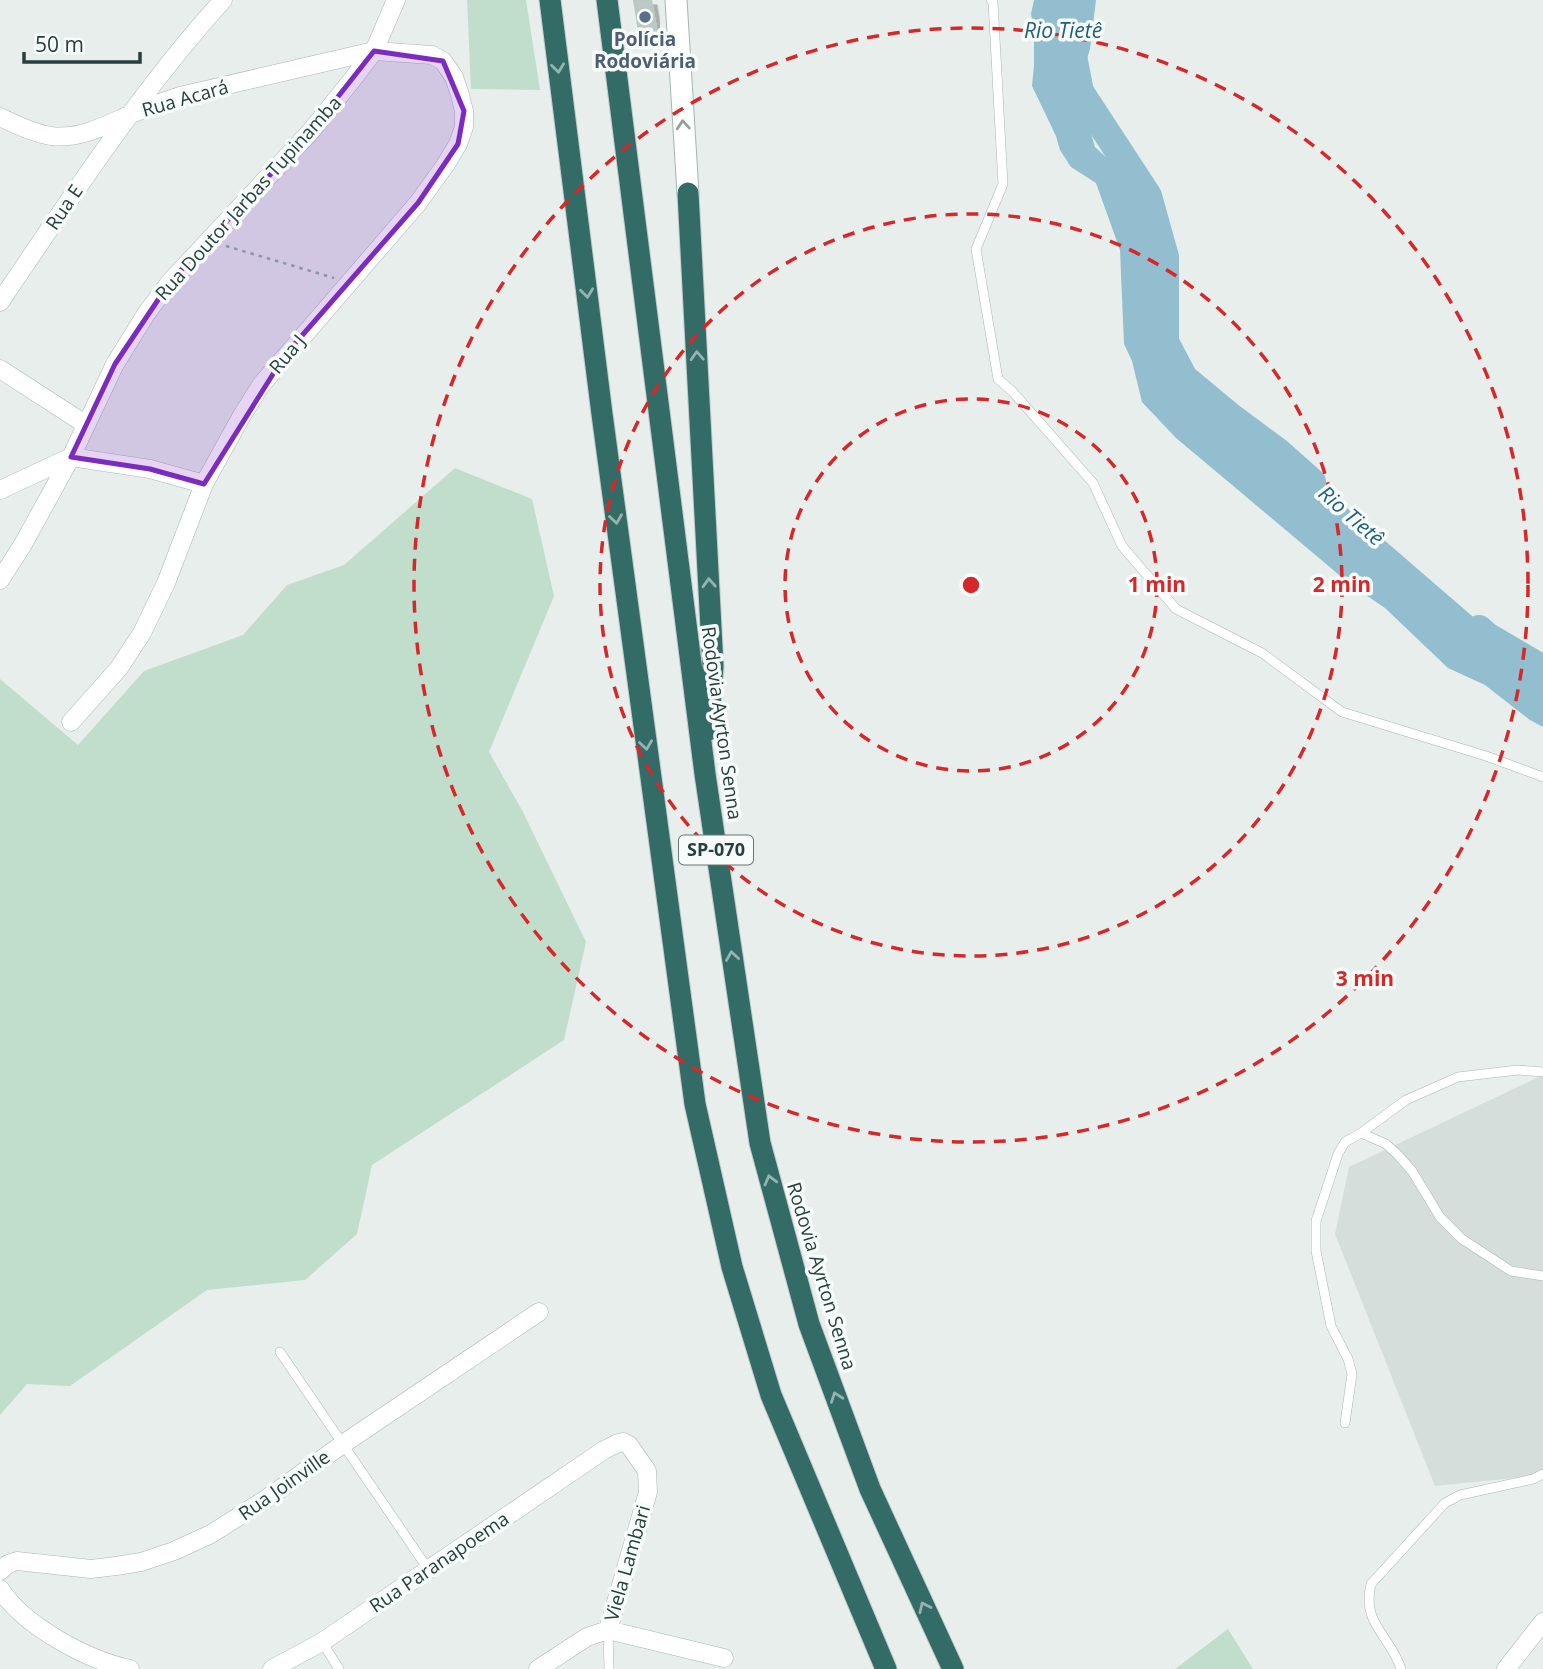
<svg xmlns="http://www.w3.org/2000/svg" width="1543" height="1669" font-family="'Open Sans',sans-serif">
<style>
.built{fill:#d5dedb}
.green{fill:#c1decd}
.water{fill:#92bed0}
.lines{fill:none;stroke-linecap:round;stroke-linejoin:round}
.river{stroke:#92bed0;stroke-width:28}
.building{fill:#bcc9c5;stroke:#b9c8c4;stroke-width:2;filter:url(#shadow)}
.lane-casing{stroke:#a9b6b4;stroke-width:10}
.street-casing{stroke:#a9b6b4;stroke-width:19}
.secondary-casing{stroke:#a2b7b3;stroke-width:23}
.highway-casing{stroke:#c2cac9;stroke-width:23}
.path{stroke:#89b0a9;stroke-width:2.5;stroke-dasharray:3.5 5;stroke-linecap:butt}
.lane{stroke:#fff;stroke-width:9}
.street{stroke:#fff;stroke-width:18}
.secondary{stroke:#fff;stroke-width:21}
.highway{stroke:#336b67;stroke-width:21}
.oneway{stroke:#95b3b0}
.oneway2{stroke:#92a09e}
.marked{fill:#7b2cbf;fill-opacity:0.2;stroke:#7b2cbf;stroke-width:5;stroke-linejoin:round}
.ring{fill:none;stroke:#d62828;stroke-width:3.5;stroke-dasharray:12 9}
.service-dot{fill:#5c6f8a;stroke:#f7fbf9;stroke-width:2.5}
.labels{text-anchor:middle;stroke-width:7;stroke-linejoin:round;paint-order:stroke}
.shield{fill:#f7fbf9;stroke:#657875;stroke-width:2}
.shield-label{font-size:18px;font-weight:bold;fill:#26403d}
.service-label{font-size:19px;font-weight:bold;fill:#4e5e75;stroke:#f7fbf9}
.street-label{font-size:19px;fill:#26403d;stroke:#f7fbf9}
.water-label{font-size:21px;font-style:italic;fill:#225f7a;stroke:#f7fbf9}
.centre{fill:#d62828;stroke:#f7fbf9;stroke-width:3.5}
.ring-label{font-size:21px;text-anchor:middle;font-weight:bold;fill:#d62828;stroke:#f7fbf9;stroke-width:7;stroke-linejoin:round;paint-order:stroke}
</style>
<defs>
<filter id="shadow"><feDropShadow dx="5.5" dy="5.5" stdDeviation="0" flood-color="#0004"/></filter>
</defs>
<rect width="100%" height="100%" fill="#e7eeec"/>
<path class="built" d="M1543,1075V1475L1435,1486L1335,1234L1349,1167Z"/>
<path class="green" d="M467,0H526L540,90L471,89Z
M455,468L532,499L554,596L489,752L522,810L586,942L564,1040L372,1165L357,1234L305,1280L207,1290L70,1386L27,1384L0,1415V679L78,745L144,671L243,635L287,585L344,565Z
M1228,1629L1253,1669H1175Z"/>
<path class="water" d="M1034,0H1096L1090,49L1085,65L1083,80L1085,113L1095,147L1109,160L1146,203L1164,230L1169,261L1166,309L1157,336L1195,394L1220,418L1257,445L1285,458L1340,502L1530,666L1543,673V727L1530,720L1485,685L1448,668L1385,608L1351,585L1225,479L1176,438L1142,402L1132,361L1124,344L1120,250L1096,183L1071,167L1060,150L1056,136L1032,86L1034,65V36L1031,14Z"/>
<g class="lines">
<path class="river" d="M1081,0L1072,51L1080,92L1148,196L1165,257V342L1184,378L1231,417L1277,451L1312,482
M1479,629L1487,636L1543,669"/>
</g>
<path class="building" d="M634,0H651L657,34L640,37Z"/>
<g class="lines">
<defs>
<path id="lane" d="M991,0L993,2L1003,184L976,249L998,379L1012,391L1093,483L1122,546L1176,609L1262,653L1342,712L1486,756L1543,777
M1361,1133L1406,1100L1458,1077L1518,1070L1543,1072
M280,1352L428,1569
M1345,1423L1352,1374L1348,1359L1331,1326L1316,1251V1221L1338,1154L1345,1142L1361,1133L1386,1144L1398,1155L1412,1171L1440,1217L1462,1239L1511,1271L1543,1276
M608,1630L609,1669
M322,1642L339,1669
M1401,1669C1391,1636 1361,1624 1371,1584L1445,1503L1460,1495L1533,1479L1543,1474"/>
<path id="street" d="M0,117C16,125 33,133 51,136C80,140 108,124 134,113C149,107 164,101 180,96L374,51L432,55L443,61L454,77L460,95L464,111V127L458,144L446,164L418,203L261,385L241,417L204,484L166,583L142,633L119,668L71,722
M0,302C70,199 139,93 223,0
M0,369L85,424
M71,457L150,469L204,484
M0,490L71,457
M0,580L22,546L71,457L115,364L146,314L170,282L311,131L352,80L374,51L396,0
M0,1571L8,1564L17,1561L91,1569L116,1566L141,1562L174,1551L211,1534L266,1499L343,1444L539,1312
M0,1589C24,1626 87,1660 130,1669
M272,1669L322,1642L604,1450L616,1444L623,1442L629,1445L647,1471L648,1492L608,1630
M538,1669L587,1637L608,1630L724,1658
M1506,1669L1543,1622"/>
<path id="secondary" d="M676,0L688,193"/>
<path id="highway" d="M550,0L602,414L695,1104L732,1267L771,1395L886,1669
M607,0L705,774L760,1143L809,1324L870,1489L953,1669
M688,193L713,666L708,730"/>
</defs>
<use href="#lane" class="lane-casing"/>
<use href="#street" class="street-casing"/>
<use href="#secondary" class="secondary-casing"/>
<use href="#highway" class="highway-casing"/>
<path class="path" d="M226,246L334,278"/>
<use href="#lane" class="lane"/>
<use href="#street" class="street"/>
<use href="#secondary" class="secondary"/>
<use href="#highway" class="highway"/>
</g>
<defs><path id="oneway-chevron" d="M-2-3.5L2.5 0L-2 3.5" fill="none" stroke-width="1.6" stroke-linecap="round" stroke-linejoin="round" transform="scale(1.75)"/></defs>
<g class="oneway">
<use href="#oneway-chevron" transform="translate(558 68) rotate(83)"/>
<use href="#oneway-chevron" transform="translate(587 293) rotate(83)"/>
<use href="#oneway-chevron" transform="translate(697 356) rotate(-93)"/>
<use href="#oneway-chevron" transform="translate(616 519) rotate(82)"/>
<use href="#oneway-chevron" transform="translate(709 583) rotate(-93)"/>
<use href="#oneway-chevron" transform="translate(646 745) rotate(82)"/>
<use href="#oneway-chevron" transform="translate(732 956) rotate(-99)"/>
<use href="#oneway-chevron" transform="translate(770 1180) rotate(-105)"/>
<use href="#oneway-chevron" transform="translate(836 1397) rotate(-110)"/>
<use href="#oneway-chevron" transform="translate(924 1607) rotate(-115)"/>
</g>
<use class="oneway2" href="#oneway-chevron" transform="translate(683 125) rotate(-94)"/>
<path class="marked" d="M374,51L443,61L464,111L458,144L418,203L285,355L204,484L150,469L71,457L115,364L170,282L311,131Z"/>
<g class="ring">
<circle cx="971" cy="585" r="186"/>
<circle cx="971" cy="585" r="371"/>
<circle cx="971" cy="585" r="557"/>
</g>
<circle class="service-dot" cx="645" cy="17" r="7"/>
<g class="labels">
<rect class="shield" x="679" y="835.5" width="74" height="29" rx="5"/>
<g class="shield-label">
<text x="716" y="856">SP-070</text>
</g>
<g class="service-label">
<text x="645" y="46">Polícia<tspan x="645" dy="22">Rodoviária</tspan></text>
</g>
<g class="street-label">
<text transform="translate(185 98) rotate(-16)" y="7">Rua Acará</text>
<text transform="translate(248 198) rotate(-48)" y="7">Rua Doutor Jarbas Tupinamba</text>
<text transform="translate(64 207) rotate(-56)" y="7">Rua E</text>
<text transform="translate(287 354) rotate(-50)" y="7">Rua J</text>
<text transform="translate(722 723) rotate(82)" y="7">Rodovia Ayrton Senna</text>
<text transform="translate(822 1276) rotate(73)" y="7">Rodovia Ayrton Senna</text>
<text transform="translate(284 1485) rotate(-35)" y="7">Rua Joinville</text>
<text transform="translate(439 1562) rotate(-34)" y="7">Rua Paranapoema</text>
<text transform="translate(627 1563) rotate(-74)" y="7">Viela Lambari</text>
</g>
<g class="water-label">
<text x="1063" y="38">Rio Tietê</text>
<text transform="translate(1351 516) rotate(41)" y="7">Rio Tietê</text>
</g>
</g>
<circle cx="971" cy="585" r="10" class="centre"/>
<g class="ring-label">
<text x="1157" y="592">1 min</text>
<text x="1342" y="592">2 min</text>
<text x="1365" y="986">3 min</text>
</g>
<path d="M24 52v10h116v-10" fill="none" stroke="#26403d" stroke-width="3.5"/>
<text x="35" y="52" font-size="21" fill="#26403d" stroke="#f7fbf9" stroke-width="5" paint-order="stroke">50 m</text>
</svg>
